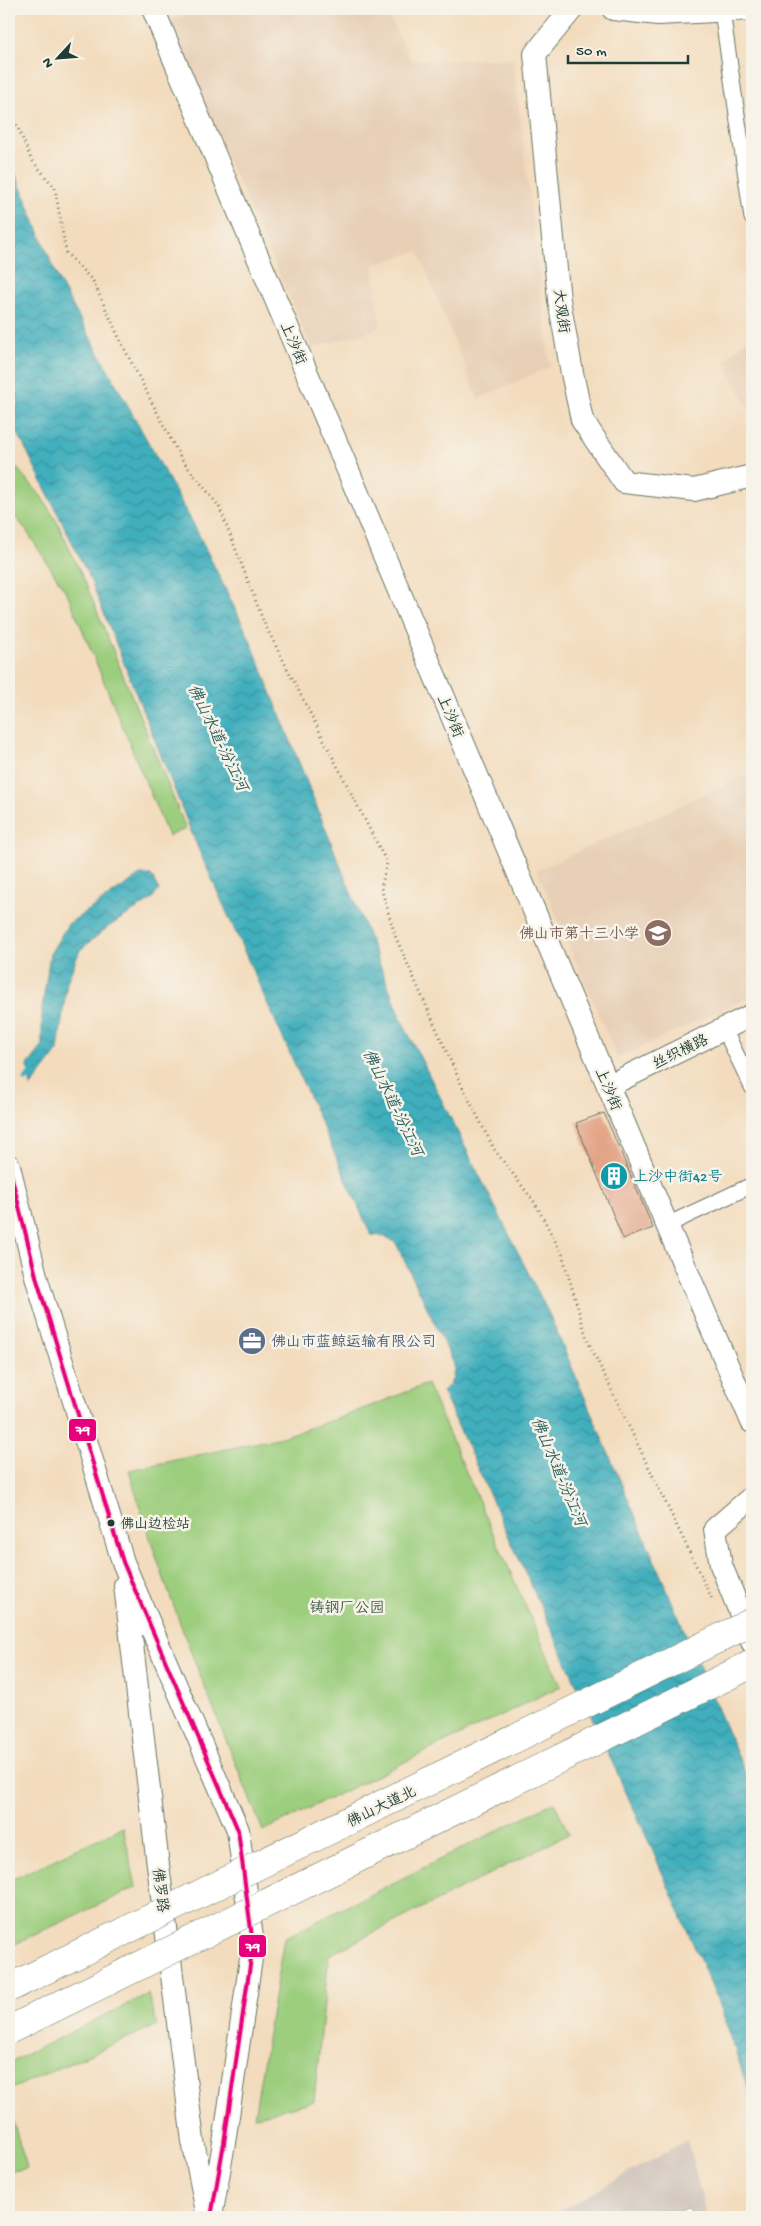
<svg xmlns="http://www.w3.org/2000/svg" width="761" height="2226" font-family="'Gochi Hand','LXGW WenKai TC',sans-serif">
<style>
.built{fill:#e8d0b7}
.industrial{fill:#cec2b9}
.green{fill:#9cce7e;stroke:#5e8659}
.water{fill:url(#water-waves);stroke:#307678}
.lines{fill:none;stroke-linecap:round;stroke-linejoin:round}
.stream{stroke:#41afbd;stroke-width:5}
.building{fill:#e3a385}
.lane-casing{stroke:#697564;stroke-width:9}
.street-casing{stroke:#697564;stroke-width:17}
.secondary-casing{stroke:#697564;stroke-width:24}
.path{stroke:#697564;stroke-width:3;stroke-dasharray:1 4;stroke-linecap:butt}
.lane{stroke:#fff;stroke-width:8}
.street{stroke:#fff;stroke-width:15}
.secondary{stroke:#fff;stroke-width:22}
.highway-bridge-casing{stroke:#697564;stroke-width:29;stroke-linecap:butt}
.highway-bridge{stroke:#fff;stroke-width:28}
.bus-1-casing{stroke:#f7f3e8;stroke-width:8}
.bus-1{stroke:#e5007d;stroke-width:4}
.bus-dot{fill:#1f3d34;stroke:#f7f3e8;stroke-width:2}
.labels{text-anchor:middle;stroke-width:5;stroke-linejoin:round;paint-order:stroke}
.bus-label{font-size:14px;fill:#1f3d34;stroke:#f7f3e8;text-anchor:start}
.street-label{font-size:15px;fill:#1f3d34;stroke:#f7f3e8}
.education-label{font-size:15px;fill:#785e54;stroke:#f7f3e8;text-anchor:end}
.culture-label{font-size:15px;fill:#0d838f;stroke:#f7f3e8;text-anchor:start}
.service-label{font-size:15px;fill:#4e5e75;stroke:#f7f3e8;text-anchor:start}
.park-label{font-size:15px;fill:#385a43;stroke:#f7f3e8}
.water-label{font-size:16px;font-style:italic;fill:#295f5d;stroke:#f7f3e8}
.line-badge{stroke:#f7f3e8;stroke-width:2}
.badge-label{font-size:14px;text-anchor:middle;font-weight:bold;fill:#fff}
</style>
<defs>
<pattern id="water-waves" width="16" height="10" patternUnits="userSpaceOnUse" patternTransform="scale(1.25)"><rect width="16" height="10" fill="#41afbd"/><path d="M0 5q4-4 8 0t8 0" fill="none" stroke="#36909a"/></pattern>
</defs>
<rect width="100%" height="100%" fill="#f7f3e8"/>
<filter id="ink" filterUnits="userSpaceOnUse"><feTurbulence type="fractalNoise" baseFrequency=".02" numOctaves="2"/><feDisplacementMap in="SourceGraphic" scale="10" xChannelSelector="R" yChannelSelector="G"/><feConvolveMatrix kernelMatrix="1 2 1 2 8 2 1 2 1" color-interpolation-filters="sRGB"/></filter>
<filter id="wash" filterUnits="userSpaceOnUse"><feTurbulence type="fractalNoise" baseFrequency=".0096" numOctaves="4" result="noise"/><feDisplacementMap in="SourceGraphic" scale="20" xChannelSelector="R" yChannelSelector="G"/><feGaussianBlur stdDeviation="1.12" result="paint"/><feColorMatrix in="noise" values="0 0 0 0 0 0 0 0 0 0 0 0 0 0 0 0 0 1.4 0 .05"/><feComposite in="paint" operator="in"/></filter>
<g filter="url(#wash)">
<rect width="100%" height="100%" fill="#f3dcbd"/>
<path class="built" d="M201,9H386L411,60L513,59L550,367L478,399L418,251L373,265L380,328L312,348L167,22Z
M752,335V416L724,361Z
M752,773V996L617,1058L537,870Z"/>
<path class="industrial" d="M687,2140L707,2217H561L560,2211Z"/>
<path class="green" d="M9,459L41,496L56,520L86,584L186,829L168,836L68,595L26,530L9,509Z
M427,1384L561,1686L263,1831C215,1712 164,1594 129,1470L282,1437L342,1417Z
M554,1802L569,1834L329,1955L314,2101L254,2117L284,1938Z
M123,1827L136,1887L9,1947V1881Z
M148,1994L157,2025L9,2090V2063Z
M9,2108L27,2168L9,2172Z"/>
<path class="water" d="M9,158L59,281L194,525L249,637L404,1025L550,1316L752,1789V2101L721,2008L651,1847L442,1391C453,1384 454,1377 454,1364L396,1243L385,1236L371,1235L197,846L91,581L9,415Z
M140,875H151L159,890L151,900L108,927L80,950L67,982L58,1051L31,1087L28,1065L42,1047V1008L50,954L68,924Z"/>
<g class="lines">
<path class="stream" d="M26,1080L33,1070"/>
</g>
<g id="blocks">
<path class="building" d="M604,1113L653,1228L623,1239L576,1123Z"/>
</g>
</g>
<g filter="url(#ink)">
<use href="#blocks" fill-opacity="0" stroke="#697564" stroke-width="1"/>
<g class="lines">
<defs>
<path id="lane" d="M679,2217L690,2212"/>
<path id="street" d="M722,11L752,218
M724,1029L752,1087
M667,1225L752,1185"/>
<path id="secondary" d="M153,9L667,1225L752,1422
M572,9L535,54L559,300L572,373L582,420L624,482L694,490L752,476
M613,9L658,14L752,9
M608,1086L752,1015
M9,1166L37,1280L123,1562L238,1830L253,1945L224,2143L211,2217
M752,1497L715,1529L721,1565L752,1642
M125,1585L157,1857L193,2141L207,2212"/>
</defs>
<use href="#lane" class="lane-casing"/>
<use href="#street" class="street-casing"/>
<use href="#secondary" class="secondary-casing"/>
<path class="path" d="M9,106L31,159L55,188L66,253L93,281L121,342L181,459L219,506L265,625L387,863L381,888L396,938L461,1084L494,1149L535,1203L562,1254L587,1339L713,1601"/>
<use href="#lane" class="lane"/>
<use href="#street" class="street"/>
<use href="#secondary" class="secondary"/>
<defs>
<path id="highway-bridge" d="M9,1988L752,1622
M9,2030L752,1664"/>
</defs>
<use href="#highway-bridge" class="highway-bridge-casing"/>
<use href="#highway-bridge" class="highway-bridge"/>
<defs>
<path id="bus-1" d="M9,1166L37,1280L123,1562L238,1830L253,1945L224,2143L211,2217"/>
</defs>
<use href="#bus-1" class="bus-1-casing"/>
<use href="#bus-1" class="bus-1"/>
</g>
</g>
<defs>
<symbol id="school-disc" viewBox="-11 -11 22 22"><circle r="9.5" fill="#8d6e63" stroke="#f7f3e8"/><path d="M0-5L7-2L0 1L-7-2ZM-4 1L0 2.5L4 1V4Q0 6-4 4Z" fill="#fff"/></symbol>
<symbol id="building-disc" viewBox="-11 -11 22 22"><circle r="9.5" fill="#0f9aa8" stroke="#f7f3e8"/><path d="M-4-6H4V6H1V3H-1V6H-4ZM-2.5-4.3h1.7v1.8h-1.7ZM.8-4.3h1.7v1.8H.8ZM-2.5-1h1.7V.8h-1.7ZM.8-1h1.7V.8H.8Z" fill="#fff"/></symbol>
<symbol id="office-disc" viewBox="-11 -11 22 22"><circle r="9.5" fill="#5c6f8a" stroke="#f7f3e8"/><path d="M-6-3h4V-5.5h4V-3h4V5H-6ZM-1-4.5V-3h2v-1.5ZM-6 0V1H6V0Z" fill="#fff"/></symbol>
</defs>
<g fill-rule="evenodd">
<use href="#school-disc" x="642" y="917" width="32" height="32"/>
<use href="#building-disc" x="598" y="1160" width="32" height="32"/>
<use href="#office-disc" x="236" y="1325" width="32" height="32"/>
</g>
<circle class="bus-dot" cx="111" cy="1523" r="4.5"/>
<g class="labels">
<g class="bus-label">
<text x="120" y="1528">佛山边检站</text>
</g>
<g class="street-label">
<text transform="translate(562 311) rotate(82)" y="5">大观街</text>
<text transform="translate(294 343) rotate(67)" y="5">上沙街</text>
<text transform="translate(451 716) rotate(67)" y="5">上沙街</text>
<text transform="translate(680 1051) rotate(-26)" y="5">丝织横路</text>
<text transform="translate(609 1089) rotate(67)" y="5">上沙街</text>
<text transform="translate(381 1806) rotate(-26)" y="5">佛山大道北</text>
<text transform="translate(161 1890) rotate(83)" y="5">佛罗路</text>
</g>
<g class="education-label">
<text x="639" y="938">佛山市第十三小学</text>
</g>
<g class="culture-label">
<text x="633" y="1181">上沙中街42号</text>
</g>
<g class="service-label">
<text x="271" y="1346">佛山市蓝鲸运输有限公司</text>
</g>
<g class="park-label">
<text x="347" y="1612">铸钢厂公园</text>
</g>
<g class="water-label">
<text transform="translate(219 737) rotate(64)" y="6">佛山水道-汾江河</text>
<text transform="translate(394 1102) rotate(64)" y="6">佛山水道-汾江河</text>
<text transform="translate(560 1471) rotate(67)" y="6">佛山水道-汾江河</text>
</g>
</g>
<g class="line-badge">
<rect x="68" y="1418" width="29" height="24" rx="5" fill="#e5007d"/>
<rect x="238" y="1934" width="29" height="24" rx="5" fill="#e5007d"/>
</g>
<g class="badge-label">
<text x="83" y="1434">79</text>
<text x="253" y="1951">79</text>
</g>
<rect width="761" height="2226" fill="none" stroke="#f7f3e8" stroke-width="30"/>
<g transform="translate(58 58) rotate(244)" stroke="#f7f3e8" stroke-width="4" paint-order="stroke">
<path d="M0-4L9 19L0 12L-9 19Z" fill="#1f3d34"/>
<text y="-8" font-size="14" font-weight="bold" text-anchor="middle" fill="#1f3d34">N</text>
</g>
<path d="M568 55v8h120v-8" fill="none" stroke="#1f3d34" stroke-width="2.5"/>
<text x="576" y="55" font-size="15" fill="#1f3d34" stroke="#f7f3e8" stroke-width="4" paint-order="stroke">50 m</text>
</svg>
